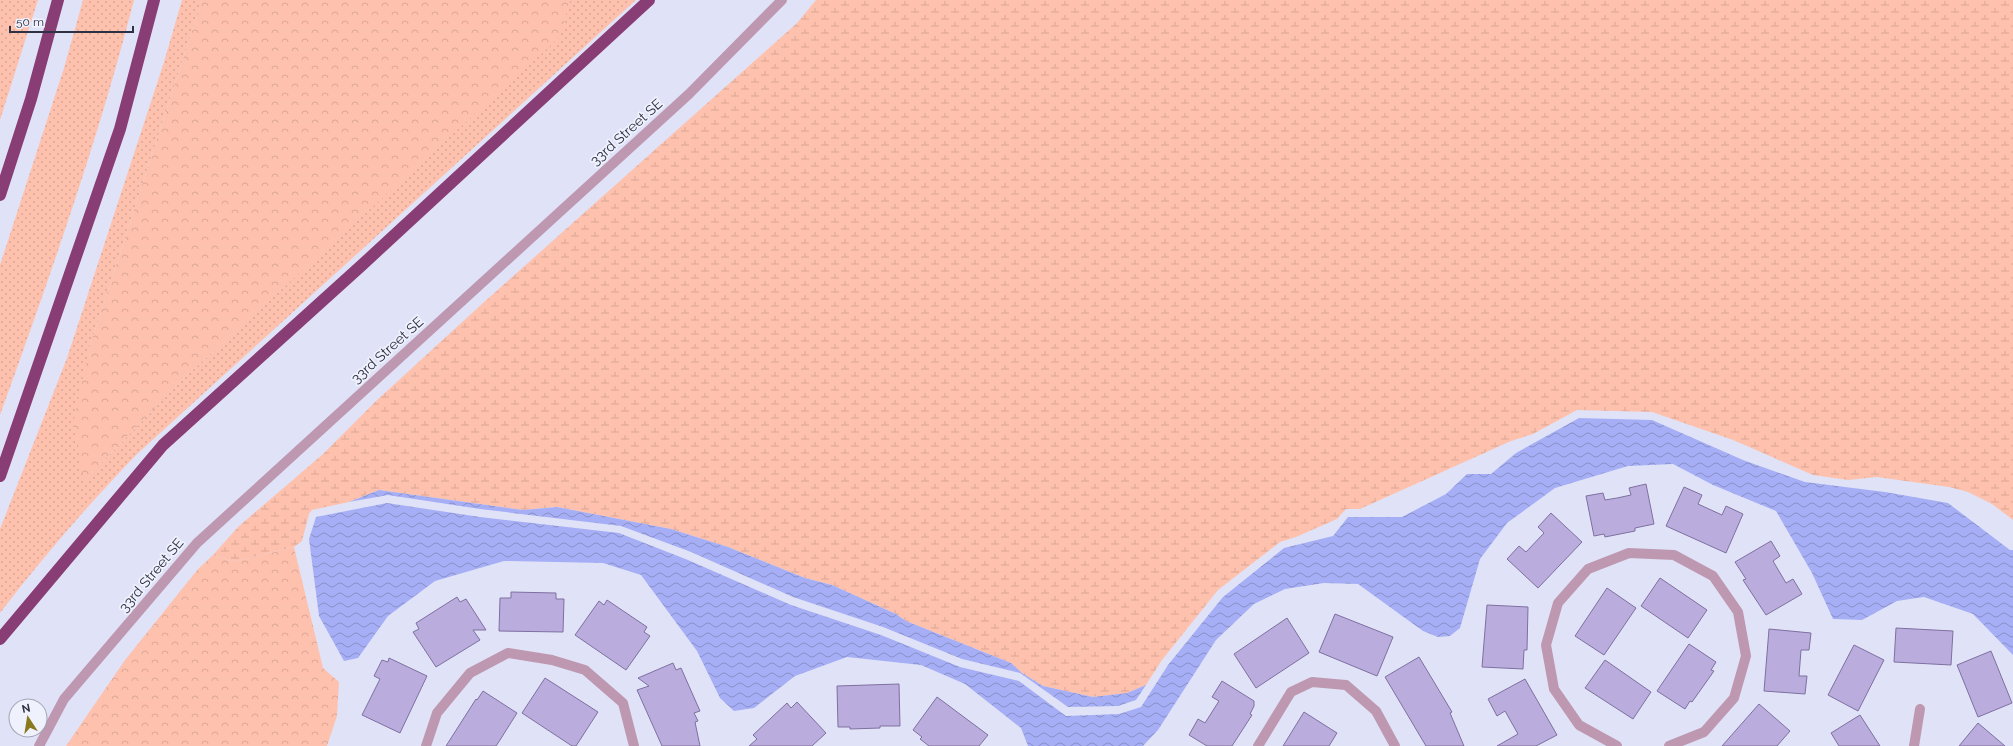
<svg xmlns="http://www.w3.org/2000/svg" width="2013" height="746" font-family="Raleway,sans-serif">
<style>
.grass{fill:url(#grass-dots)}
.forest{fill:url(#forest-crowns)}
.wetland{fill:url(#wetland-marsh)}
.water{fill:url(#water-waves)}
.building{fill:#bbacde;stroke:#7e709f}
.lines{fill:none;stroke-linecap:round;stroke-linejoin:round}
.minor{stroke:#be98b1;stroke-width:10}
.highway{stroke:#893d75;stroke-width:12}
.labels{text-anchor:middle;stroke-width:3.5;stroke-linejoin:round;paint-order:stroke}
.street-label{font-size:14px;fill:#2e3044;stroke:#eff1fc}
</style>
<defs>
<pattern id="grass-dots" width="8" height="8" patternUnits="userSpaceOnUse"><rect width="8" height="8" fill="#fec1ad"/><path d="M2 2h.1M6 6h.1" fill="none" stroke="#daa696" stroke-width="1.8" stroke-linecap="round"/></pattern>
<pattern id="forest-crowns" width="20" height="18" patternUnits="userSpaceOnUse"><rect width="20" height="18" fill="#fec1ad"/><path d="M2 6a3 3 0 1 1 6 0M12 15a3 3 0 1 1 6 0" fill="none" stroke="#daa696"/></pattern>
<pattern id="wetland-marsh" width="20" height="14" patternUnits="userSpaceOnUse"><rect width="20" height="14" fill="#fec1ad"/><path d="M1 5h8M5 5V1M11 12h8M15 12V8" fill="none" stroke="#daa696"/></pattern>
<pattern id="water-waves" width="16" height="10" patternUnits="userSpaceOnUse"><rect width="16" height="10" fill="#a6aff5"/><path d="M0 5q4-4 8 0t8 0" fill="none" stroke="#888fc8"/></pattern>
</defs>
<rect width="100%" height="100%" fill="#e0e3f8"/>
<path class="grass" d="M0,0H38L0,120Z
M83,0H134C98,141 49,279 0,415V265L64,68Z
M182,0H202L89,349L84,481L185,377L559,37L570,0H636L136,455C87,506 43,557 0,613V529L67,358L164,62Z"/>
<path class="forest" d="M202,0H570L560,37L185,377L84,481L73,424L89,349Z
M294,547L323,668L339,682L337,716L327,746H66L125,660L198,569L213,555L234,562Z"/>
<path class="wetland" d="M816,0H2013V520L1992,504L1968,492L1949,487L1877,477L1848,480L1813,475L1733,440L1652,412L1577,410L1533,434L1511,441L1360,509H1346L1337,519L1296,537L1280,542L1218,590L1162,660L1146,685L1127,693L1093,697L1043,686L1022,673L1011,663L906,621L896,614L832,585L805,578L728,547L671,529L557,507L523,510L379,490L349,502L312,510L309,514L302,541L294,547L234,562L213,555L238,527L323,454L376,401L483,303L797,23Z"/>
<path class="water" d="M1579,418L1652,420L1743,460L1805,482L1885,492L1948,503L2010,550H2013V655L1973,614L1924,597L1897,601L1862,620L1833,619L1812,573L1776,511L1713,485L1673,464L1628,466L1555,488L1507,523L1480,559L1460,628L1450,636L1438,637L1423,631L1358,584L1324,583L1285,589L1254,604L1216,640L1158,730L1143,746H1028L1021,728L965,684L921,665L847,657L795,676L754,708L734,711L720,698L697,651L641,575L603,563L504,561L435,581L388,616L358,658L344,661L319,616L309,539L316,517L387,503L480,517L619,533L688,560L791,605L881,635L960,667L1019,681L1066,716L1119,714L1141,707L1168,665L1223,597L1284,548L1333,536L1348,517H1402L1446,494L1467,474H1491L1516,453Z
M379,490L523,510L557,507L671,529L728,547L805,578L832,585L896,614L906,621L1011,663L1022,673L1043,686L1093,697L1127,693L1146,685L1136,700L1118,706L1068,707L1020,673L962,659L883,627L793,597L691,552L621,526L480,509L388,495L349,502Z"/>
<path class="building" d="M1646,484L1654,524L1635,528V531L1605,537L1604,534L1594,536L1586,496L1603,493L1605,500L1617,498L1631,495L1629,488Z
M1684,487L1702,495L1698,504L1722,515L1726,506L1743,514L1726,553L1666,526Z
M1551,513L1582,542L1538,588L1507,559L1519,546L1526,552L1544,533L1538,527Z
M1771,541L1780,556L1773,561L1786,583L1793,579L1802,594L1766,615L1743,580L1746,579L1735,562Z
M1660,578L1707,610L1688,638L1641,606Z
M1607,588L1636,608L1604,655L1575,636Z
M511,592L556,593V599H564L563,632L499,631L500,598H511Z
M457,597L460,602L466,599L486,630H473L480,640L436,667L413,632L419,629L416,623Z
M607,600L647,627L644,632L650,636L626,670L575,635L599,601L604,605Z
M1487,605L1528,607L1527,650H1524L1523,669L1482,667Z
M1335,614L1393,637L1377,676L1319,652Z
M1287,618L1309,653L1256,688L1234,654Z
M1896,628L1953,631L1951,665L1894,662Z
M1769,629L1811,633L1809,650H1801L1799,676H1807L1805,694L1764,691Z
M1689,644L1716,662L1711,670L1714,671L1692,702L1690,701L1685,709L1657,691Z
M1854,645L1884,660L1858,711L1828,695Z
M1991,651L2012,703L1978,717L1957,665Z
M1419,657L1452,712L1450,713L1464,746H1426L1385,677Z
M389,658L427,676L400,733L362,715L380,679L374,676L382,660L388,662Z
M1605,660L1651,692L1633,719L1585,688Z
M673,663L676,670L681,668L700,711L694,713L698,721L695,722L700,746H662L637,690L649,686L638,678Z
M545,678L598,712L576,746H572L522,713Z
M1525,679L1557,735L1536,746H1497L1518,734L1505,711L1497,716L1488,699Z
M1222,681L1254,701V706L1250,714L1252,715L1232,746H1207L1189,735L1198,719L1205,723L1219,701L1212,697Z
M899,684L900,726H880V728L850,729V727H838L837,686Z
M483,691L517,713L500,740L496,746H446L476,699L477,700Z
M937,697L988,735L979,746H929L920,739L922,737L913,730Z
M797,702L826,733L812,746H749L757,739L753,735L787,703L791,708Z
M1759,704L1790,731L1777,746H1722Z
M1304,712L1337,733L1329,746H1283Z
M1860,715L1880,746H1839L1831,733Z
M1978,723L2005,746H1959Z"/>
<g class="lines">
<path class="minor" d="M39,746L64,699L197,543L689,94L782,0
M426,746L437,713L470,673L508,653L552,660L585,670L623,703L634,746
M1258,746L1291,692L1312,682L1346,685L1376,711L1395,746
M1617,746L1579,725L1554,689L1546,645L1558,603L1588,569L1629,553L1674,555L1713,576L1738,612L1746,656L1734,698L1704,732L1669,746
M1914,746L1920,709"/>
<path class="highway" d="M0,195L31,99L58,0
M0,476L120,129L154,0
M0,639L163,445L362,265L649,0"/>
</g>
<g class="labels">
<g class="street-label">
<text transform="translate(626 132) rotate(-42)" y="5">33rd Street SE</text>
<text transform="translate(387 350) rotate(-42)" y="5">33rd Street SE</text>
<text transform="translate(151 575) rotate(-50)" y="5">33rd Street SE</text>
</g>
</g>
<g transform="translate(28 718) rotate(348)"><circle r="19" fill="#eff1fc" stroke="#a2a4b2"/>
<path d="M0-3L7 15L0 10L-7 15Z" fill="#89791d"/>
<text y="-6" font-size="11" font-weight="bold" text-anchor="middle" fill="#2e3044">N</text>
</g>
<path d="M10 26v6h123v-6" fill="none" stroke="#2e3044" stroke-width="2"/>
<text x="16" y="26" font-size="12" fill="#2e3044" stroke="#eff1fc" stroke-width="3" paint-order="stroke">50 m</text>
</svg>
